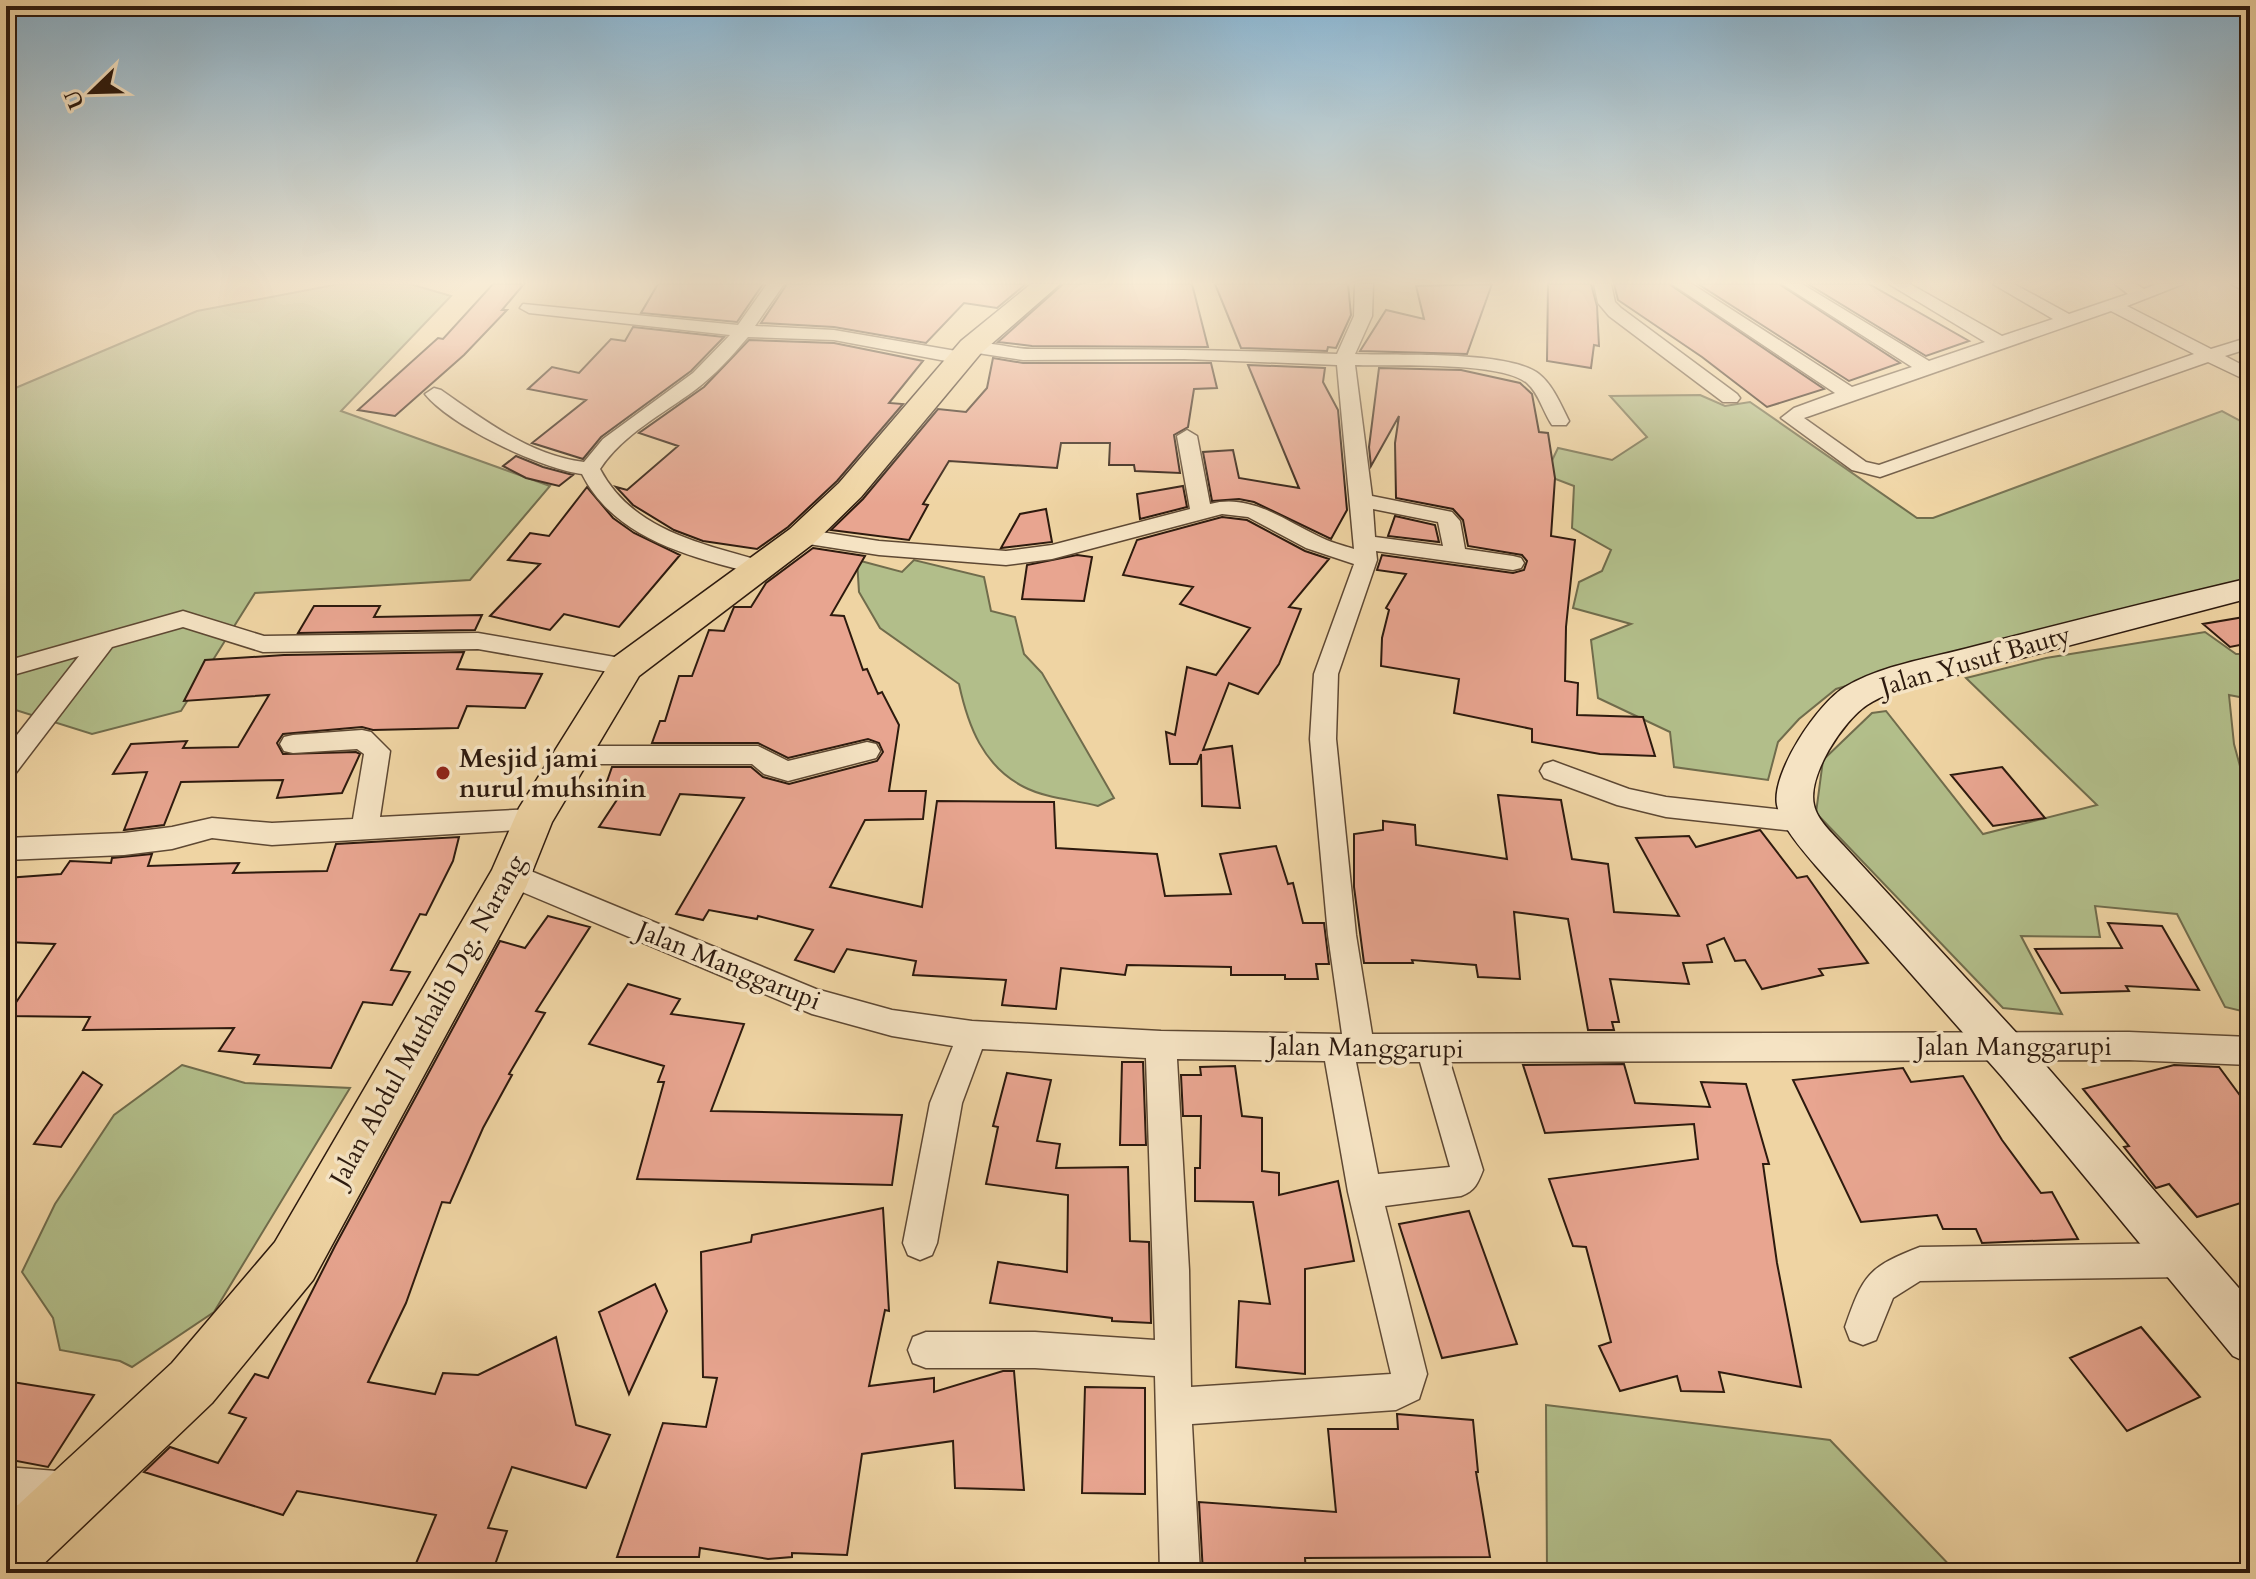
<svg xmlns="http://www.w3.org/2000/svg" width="2256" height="1579" font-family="Cardo,serif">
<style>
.green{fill:#b2be8a;stroke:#706c4c;stroke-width:2}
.building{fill:#e8a590;stroke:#2d1a0e;stroke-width:2}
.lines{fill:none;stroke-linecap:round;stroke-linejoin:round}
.street-casing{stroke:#5e4833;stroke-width:3}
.secondary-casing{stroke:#2d1a0e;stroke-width:3}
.primary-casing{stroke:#2d1a0e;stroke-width:3}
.street{fill:#f5e3c3;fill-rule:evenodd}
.secondary{fill:#f5e3c3;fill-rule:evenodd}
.primary{fill:#efd4a3;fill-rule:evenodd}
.poi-dot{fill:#8f2418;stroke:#f5e3c3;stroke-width:3}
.labels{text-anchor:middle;stroke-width:7;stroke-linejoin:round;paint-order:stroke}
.street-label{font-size:26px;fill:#2d1a0e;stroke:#f5e3c3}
.poi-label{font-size:26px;font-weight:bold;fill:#2d1a0e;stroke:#f5e3c3;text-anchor:start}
</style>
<rect width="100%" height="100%" fill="#efd4a3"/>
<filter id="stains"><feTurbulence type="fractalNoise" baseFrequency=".0025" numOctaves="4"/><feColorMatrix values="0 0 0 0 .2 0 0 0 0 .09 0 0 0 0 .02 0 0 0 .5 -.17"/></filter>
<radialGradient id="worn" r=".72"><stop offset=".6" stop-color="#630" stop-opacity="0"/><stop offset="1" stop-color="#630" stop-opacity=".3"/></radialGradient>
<path class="green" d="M339,284H410L451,296L341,411L550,486L470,580L255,593L181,711L92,734L6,707V392L197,311Z
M1700,395L1725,406L1750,402L1917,518H1933L2222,411L2250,426V580L2035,631L1836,689L1799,719L1778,742L1768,780L1674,767L1670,732L1598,698L1591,640L1631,624L1573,608L1579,582L1602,571L1611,550L1572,528L1574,486L1545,475L1558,448L1612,460L1647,437L1610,396Z
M857,560L902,572L914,560L984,577L991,611L1015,617L1024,654L1042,673L1114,798L1098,806C1075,800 1045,798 1024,787C983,766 968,726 959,684L880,628L859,592Z
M2205,632L2236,654H2250V699L2229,695L2234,744L2250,803V1013L2225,1007L2177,914L2095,906L2100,937L2021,936L2062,1014L2003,1008L1816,813L1823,760L1872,713L1886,711L1983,834L2097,805L1966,678L2046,658Z
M182,1065L245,1083L350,1088L214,1312L132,1367L120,1361L60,1350L53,1318L22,1272L55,1204L114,1115Z
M1546,1405L1830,1440L1957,1573H1547Z"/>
<path class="building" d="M493,284H524L502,310H507L464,355L395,416L358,410L438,338L443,339Z
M658,284H763L737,322L641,313Z
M787,284H1026L997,308L964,303L926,343L834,327L761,323Z
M1063,284H1192L1208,347L1032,346L998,342Z
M1215,284H1348L1351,315L1336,348L1328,347L1327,351L1241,348Z
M1492,284L1467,354L1360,351L1386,310L1424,319L1416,286Z
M1548,284H1591L1597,306L1599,346L1594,345L1591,368L1547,361Z
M1614,284H1669L1824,389L1767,407L1702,357L1618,300Z
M1698,284H1779L1900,363L1849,381Z
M1808,284H1869L1969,341L1926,356Z
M633,327L724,337L691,371L601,437L583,459L532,443L586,400L528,389L552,367L579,373L611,339L625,341Z
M749,340L834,343L923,361L889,403L903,404L837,481L788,527L757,549L703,541L674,530L633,505L616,487L627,490L678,446L639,433L704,387Z
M993,358L1023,363H1211L1217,388L1194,389L1188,427L1174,435L1180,473L1135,471L1134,465H1109L1110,443H1061L1057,468L949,461L923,504L928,505L909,540L831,530L863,499L938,409L966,412L987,388Z
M1248,365L1325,368L1323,382L1338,410L1347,510L1331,539L1254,502L1239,499L1212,501L1203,452L1233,450L1239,478L1299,488Z
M1379,368L1461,370L1520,383L1532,394L1539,432L1548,433L1555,478L1551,536L1575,540L1566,627L1565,681L1578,683L1577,715L1643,717L1655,756L1600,754L1532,742V729L1454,713L1459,679L1381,666L1382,638L1389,610L1386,608L1406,574L1377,570L1382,555L1513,573L1524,570L1527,561L1522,555L1468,546L1463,520L1453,509L1396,498L1395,443L1399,416L1371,466L1369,447Z
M516,456L543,467L573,475L559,486L526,478L503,466Z
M1183,486L1187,507L1140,519L1137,494Z
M587,487L613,518L634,533L680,555L619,627L564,614L550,630L490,616L540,564L508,560L530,533L549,536Z
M1046,509L1052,542L1001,548L1020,514Z
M1395,516L1435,525L1439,542L1388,536Z
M1222,517L1247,520L1305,551L1329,559L1289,607L1301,609L1279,664L1258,694L1229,683L1203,750L1232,746L1240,808L1202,806L1201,754L1197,764H1170L1166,732L1175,735L1187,667L1216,675L1250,628L1180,604L1193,587L1123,575L1137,540Z
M813,548L865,556L831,615L844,616L863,670L867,669L878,694L882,692L899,725L889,791H926L923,819L865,820L830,887L922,907L937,801L1054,802L1056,848L1157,854L1165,896L1231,894L1220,854L1276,846L1288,884L1293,883L1303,923H1324L1329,964H1316L1318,979H1285V975H1231V967L1127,965L1125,975L1061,968L1056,1009L1002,1005L1006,980L913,975L916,961L847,949L834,972L795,960L813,930L758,916L757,919L709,910L703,920L676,914L744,798L680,794L660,835L599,827L624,789L605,787L612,767H751L763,777L789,784L877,761L883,752L879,743L868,739L788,758L758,743H652L660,721H665L679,676H692L709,630L724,631L734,607H751L766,583Z
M1077,555L1092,557L1084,601L1022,599L1027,565Z
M314,606H380L374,617L482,615L475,630L298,633Z
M2250,616V643L2230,647L2203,624Z
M464,652L457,669L542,674L525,708L467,706L458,728L373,730L362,727L283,734L277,743L283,754L356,752L360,754L342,793L277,798L283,780L181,782L164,825L124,830L147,772L113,774L131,744L187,741L183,748L238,747L269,695L184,701L205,660L284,655Z
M2002,767L2045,818L1993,826L1951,775Z
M1498,795L1561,800L1572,859L1608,864L1614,912L1679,916L1636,838L1689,836L1696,847L1760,830L1797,878L1807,876L1868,963L1819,969L1823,975L1762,989L1745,960L1735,961L1724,938L1707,945L1712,962L1683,963L1689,984L1610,979L1619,1022H1612L1614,1030H1588L1568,919L1514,912L1520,979L1478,977L1476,965L1412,960L1413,963H1364L1354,887V834L1383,830V821L1415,825L1416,845L1507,859Z
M459,837L453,861L426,915L420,914L391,970L410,972L392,1005L363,1002L331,1068L254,1064L259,1055L219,1051L234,1028L83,1030L90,1017L7,1016L55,944L6,942V878L61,874L70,861L111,863L112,858L152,854L148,866L239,863L233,873L327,871L336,844Z
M548,916L590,927L536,1011L545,1013L509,1074L512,1075L483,1128L450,1203L442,1202L406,1303L368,1382L435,1394L443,1373L478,1375L556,1337L576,1425L610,1435L586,1488L512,1467L488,1528L507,1531L492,1573H412L436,1515L297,1491L283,1515L144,1472L170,1447L218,1463L246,1418L229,1413L255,1374L268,1378L335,1246L500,941L525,948Z
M2108,923L2162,926L2199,990L2126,986L2129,991L2061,993L2035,949L2122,948Z
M628,984L680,999L671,1014L744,1024L711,1111L902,1115L892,1185L637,1179L664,1082H658L664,1066L589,1044Z
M1122,1062H1143L1146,1145H1120Z
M1624,1064L1635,1103L1710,1107L1701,1082L1746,1084L1769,1164H1763L1777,1263L1801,1387L1719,1372L1724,1392L1681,1391L1677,1376L1620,1391L1599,1346L1611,1342L1586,1247L1573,1246L1549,1179L1698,1159L1694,1124L1545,1133L1523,1065Z
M2174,1065L2219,1067L2250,1109V1200L2197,1217L2169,1184L2156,1188L2124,1147L2129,1146L2083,1089Z
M1235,1066L1242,1116L1262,1118V1171L1279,1173V1195L1338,1181L1354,1261L1305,1269V1374L1236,1367L1239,1301L1270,1304L1253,1202L1195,1201V1168H1200L1201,1116H1183L1181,1075H1201L1200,1067Z
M1903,1068L1911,1082L1963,1076L2002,1140L2041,1193L2052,1192L2078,1239L1982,1243L1976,1229H1943L1937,1215L1861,1222L1793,1080Z
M83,1072L102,1085L61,1147L34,1144Z
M1007,1073L1051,1080L1037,1141L1060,1144L1056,1168L1128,1167L1130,1241L1149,1242L1151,1323L1112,1321V1318L990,1303L998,1262L1067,1272L1068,1195L986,1184L998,1127L993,1126Z
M883,1208L889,1311L885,1310L869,1386L934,1378V1392L1003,1371H1014L1024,1490L955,1488L953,1441L862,1454L847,1555L792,1553V1557L768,1559L700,1548L699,1557H617L663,1423L706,1427L717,1378L703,1377L701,1252L751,1242L752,1235Z
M1469,1211L1517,1344L1442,1358L1399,1224Z
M655,1284L667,1311L629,1394L599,1312Z
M2141,1327L2200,1397L2127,1431L2070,1358Z
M6,1381L94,1395L48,1467L6,1459Z
M1085,1387L1145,1388V1494L1082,1493Z
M1397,1414L1473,1420L1478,1472H1476L1490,1557L1305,1558L1306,1573H1203L1199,1502L1336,1512L1328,1429H1398Z"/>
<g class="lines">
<defs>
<path id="street" d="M767,284H784L755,326L834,330L962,352L971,358L962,364L834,340L748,337C732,356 715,375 695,390C663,414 623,434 600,469C633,532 705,544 768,563L771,568L768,573L760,575C693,557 616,541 582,474C541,469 451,426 425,394L434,388L441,390C484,420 531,456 584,462L603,439L693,373L730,335L529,313L520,308L523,304L738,325Z
M1355,284H1373L1372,316L1355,354C1397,356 1508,350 1539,374C1553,385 1561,405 1569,421L1566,425H1552C1543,412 1539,393 1527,383C1501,361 1392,366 1355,365L1372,496L1452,512L1460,521L1465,549L1513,556L1521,558L1524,563L1521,568L1513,570L1376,551L1377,560L1338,674L1336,739L1356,935L1372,1034L2129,1032L2250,1037V1065L2129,1060L1450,1062L1483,1170C1478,1183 1475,1191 1461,1196L1385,1206L1427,1374L1419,1399L1396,1410L1192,1424L1200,1573H1160L1155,1376L1035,1368H926L913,1363L908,1350L913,1337L926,1332H1035L1155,1340L1146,1058L982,1049L962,1103L937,1243L932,1255L920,1260L908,1255L903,1243L930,1103L953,1046L892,1036L812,1014L501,883L497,875L501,867L511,864L521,867L816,989L892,1010L972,1021L1161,1031L1342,1034L1328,935L1310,739L1314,674L1354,564L1306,548L1248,517L1222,514L1052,559L1006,565L879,555L802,543L791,536L802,529L879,541L1006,551L1052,545L1190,509L1177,436L1187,430L1197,436L1210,504C1250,493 1284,520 1318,536C1329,542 1342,545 1354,549L1337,365L1184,359L1023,360L971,352L962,347C972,336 1015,350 1032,349C1134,349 1236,350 1337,354L1354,316ZM1373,509L1438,522L1443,546L1375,537ZM1177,1059L1325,1061L1348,1192L1391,1374L1191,1387L1189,1270ZM1356,1062H1420L1450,1167L1378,1174Z
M1594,284H1611L1615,302L1621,308L1737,394L1740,398L1737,402H1723L1609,316L1598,303Z
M1672,284H1692L1852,387L1912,367L1782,284H1802L1929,361L1985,342L1889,284H1910L2002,336L2053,319L1993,284H2014L2069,314L2128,294L2115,284H2136L2144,289L2157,284H2183L2127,306L2211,349L2250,337V348L2225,356L2250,369V382L2208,362L1880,477L1852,470L1781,418L1794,408L1835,393ZM2111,311L2194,354L1879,465L1866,462L1804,418Z
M2231,284H2250V294Z
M183,611L264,636L478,633L626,659L634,661L638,667L634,673L626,675L478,649L263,652L183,627L112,647L15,774L6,777V749L79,656L6,677V661Z
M362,730L371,732L390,751L380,817L533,809L542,812L546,819L542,826L533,829L272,845L212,838L172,849L124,855L6,860V838L124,833L172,827L212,818L272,823L353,819L364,754L357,749L293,753L284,751L280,744L284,737L293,735Z
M867,742L876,744L880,751L876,758L788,781L764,774L752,764H574L565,762L561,755L565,748L574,746H758L788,761Z
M1553,761L1629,789L1666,797L1803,812L1812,815L1816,822L1812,829L1803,832L1666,817L1617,805L1544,778L1540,771L1544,764Z
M2185,1243L2197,1248L2202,1260L2197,1272L2185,1277L1920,1281L1893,1298L1876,1340L1863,1345L1850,1340L1845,1327C1863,1275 1868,1267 1920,1247Z
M6,1467L69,1472L83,1477L88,1491L83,1505L69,1510L6,1505Z"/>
<path id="secondary" d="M2250,578V598L1919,685C1901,690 1882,695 1867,705C1843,721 1807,776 1814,805C1817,820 1833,834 1843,845L2034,1052L2250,1301V1364L2233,1356L2004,1079L1816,866C1802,849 1782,828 1777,805C1771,773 1818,703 1845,687C1882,665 1931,658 1972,647C2065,623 2157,600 2250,578Z"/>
<path id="primary" d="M1031,284H1060L981,353L861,497L814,543L639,676L552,822L526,887L313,1280L212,1403L34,1573H6V1516L172,1363L275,1242L492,870L519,808L613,658L790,529L839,483L961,341Z"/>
</defs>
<use href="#street" class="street-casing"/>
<use href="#secondary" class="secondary-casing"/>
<use href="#primary" class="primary-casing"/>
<use href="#street" class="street"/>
<use href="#secondary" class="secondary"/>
<use href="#primary" class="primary"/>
</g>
<linearGradient id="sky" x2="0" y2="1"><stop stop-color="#8ab5d1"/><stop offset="0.56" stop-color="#f8ecd6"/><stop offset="1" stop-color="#f8ecd6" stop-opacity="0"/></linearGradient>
<rect width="2256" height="505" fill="url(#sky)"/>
<circle class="poi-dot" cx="443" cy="773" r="8"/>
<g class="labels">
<g class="street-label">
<text transform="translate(1975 660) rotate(-16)" y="9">Jalan Yusuf Bauty</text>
<text transform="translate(729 965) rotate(22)" y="9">Jalan Manggarupi</text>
<text transform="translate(427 1020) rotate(-61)" y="9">Jalan Abdul Muthalib Dg. Narang</text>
<text x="2014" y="1055">Jalan Manggarupi</text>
<text transform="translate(1366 1047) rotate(1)" y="9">Jalan Manggarupi</text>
</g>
<g class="poi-label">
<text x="459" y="767">Mesjid jami<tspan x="459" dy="30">nurul muhsinin</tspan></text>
</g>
</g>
<rect width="2256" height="1579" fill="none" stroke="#efd4a3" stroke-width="32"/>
<rect x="8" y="8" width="2240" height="1563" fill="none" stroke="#2d1a0e" stroke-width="4"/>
<rect x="16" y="16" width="2224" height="1547" fill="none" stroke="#2d1a0e" stroke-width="2"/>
<g transform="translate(92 92) rotate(247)" stroke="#f5e3c3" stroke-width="6" paint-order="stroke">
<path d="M0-6L14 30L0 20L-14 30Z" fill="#2d1a0e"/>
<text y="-12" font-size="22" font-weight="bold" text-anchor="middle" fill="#2d1a0e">U</text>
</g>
<rect width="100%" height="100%" filter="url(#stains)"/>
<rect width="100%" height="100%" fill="url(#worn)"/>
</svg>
